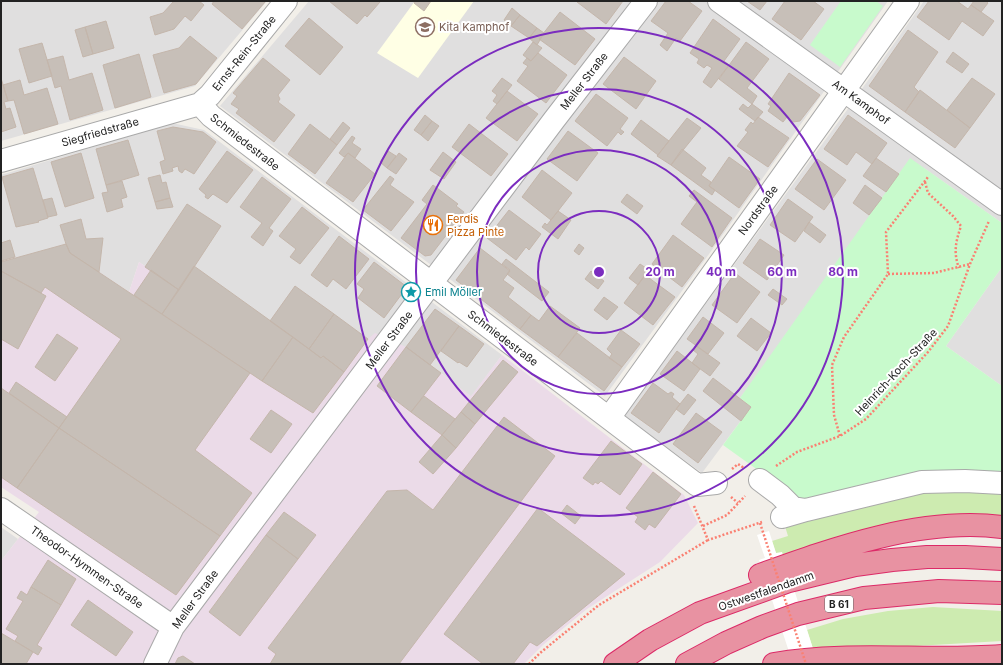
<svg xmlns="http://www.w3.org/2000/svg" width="1003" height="665" font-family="Inter,sans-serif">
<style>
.residential{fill:#e0dfdf}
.industrial{fill:#ebdbe8}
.education{fill:#ffffe5}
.grass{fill:#cdebb0}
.park{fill:#c8facc}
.pier{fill:#fff}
.building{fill:#c7bfb8;stroke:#c4b6ab}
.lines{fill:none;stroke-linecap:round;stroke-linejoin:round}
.minor-casing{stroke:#a9a9a9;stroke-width:24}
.highway-casing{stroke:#dc2a67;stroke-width:24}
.path{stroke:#fa8072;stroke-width:2.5;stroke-dasharray:2 2;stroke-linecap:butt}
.minor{stroke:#fff;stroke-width:22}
.highway{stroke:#e892a2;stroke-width:22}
.path-bridge{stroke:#fa8072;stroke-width:2.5;stroke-dasharray:2 2;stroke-linecap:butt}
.ring{fill:none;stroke:#7b2cbf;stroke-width:2}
.labels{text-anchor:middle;stroke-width:4;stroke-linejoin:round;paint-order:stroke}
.shield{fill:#fff;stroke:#646464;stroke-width:1}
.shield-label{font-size:10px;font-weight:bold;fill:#222}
.education-label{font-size:11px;fill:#785e54;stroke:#fff;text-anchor:start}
.street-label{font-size:11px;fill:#222;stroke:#fff}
.food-label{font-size:11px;fill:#c56008;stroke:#fff;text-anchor:start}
.culture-label{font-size:11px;fill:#0d838f;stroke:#fff;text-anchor:start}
.centre{fill:#7b2cbf;stroke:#fff;stroke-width:2}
.ring-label{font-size:12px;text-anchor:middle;font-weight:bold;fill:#7b2cbf;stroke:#fff;stroke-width:4;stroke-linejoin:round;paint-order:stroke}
</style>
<rect width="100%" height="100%" fill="#f2efe9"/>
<path class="residential" d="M1,1H267L195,86L1,141Z
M309,1H888L709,254L605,396L220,106Z
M924,1H1002V223L924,168L740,398L751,407L702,473L624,416L847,110Z
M172,123L204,130L502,355L471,397L441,373L368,339L334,314L270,321L179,290L139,262L129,292L70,253L66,244L1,262V175Z
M1002,267V386L946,346Z
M1,527L18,539L1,561Z"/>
<path class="industrial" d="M66,244L71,253L129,292L139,262L179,289L270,321L295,286L368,339L375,333L406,347L471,396L502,355L684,495L698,523L660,562L587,609L543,645L524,664H1V561L39,512L1,487V262Z"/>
<path class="education" d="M415,1H474L418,78L377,53Z"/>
<path class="grass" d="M1002,488V520L784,559L776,553L772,541L788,536L784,523L892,493Z
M933,607L1002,611V641L898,647L813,649L807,630L843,619L888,611Z"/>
<path class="park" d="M841,1H876L883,6L840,67L810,45Z
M910,158L1002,223V267L946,346L1002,386V488L922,487L802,518L795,497L723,445L751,407L740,398Z"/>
<path class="pier" d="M769,531L776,553L782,552L818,664H793L759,560L765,558L757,535Z"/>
<path class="building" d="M174,1H199L204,5L191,21L185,16L174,29L155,35L150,17L163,13Z
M214,1H264L265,2L242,29L212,4Z
M329,1H379L380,2L367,17L365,15L357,24Z
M415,1H431L424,11L414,3Z
M578,1H623L606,24L577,2Z
M666,1H688L702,11L680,41L676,38L667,51L660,45L668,33L651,21Z
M747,1H767L760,10Z
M785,1H813L824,9L801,40L772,19Z
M929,1H957L968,9L971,5L994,21L983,36L962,21L949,40L917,17Z
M974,1H986L988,3L981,12L971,5Z
M512,8L520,15L511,26L504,20Z
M560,12L595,39L575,65L539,39Z
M520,15L537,28L529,38L511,26Z
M309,18L343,47L320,75L285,46Z
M713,19L740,39L724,61L729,65L711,88L703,82L712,68L707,65L704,68L697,63L699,59L690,53Z
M106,21L114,48L93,54L85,27Z
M85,27L93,54L83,57L75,30Z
M537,28L544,33L537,45L529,38Z
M908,30L938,52L914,87L919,92L905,112L869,86Z
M190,36L217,58L196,84L164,93L153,55L179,48Z
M533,42L542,48L531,61L523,55Z
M746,42L769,59L747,88L757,96L752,104L719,79Z
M42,43L52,76L29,83L19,49Z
M953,52L969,64L962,73L946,62Z
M538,53L567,75L546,103L517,81L528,66L523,63L527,58L531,61Z
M139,54L151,97L115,108L103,65Z
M63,56L69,80L92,73L103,110L70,120L61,86L55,88L47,60Z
M624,57L656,81L636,109L603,84Z
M263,58L290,80L278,95L280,99L278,102L295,115L274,142L236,113L239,109L231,104L237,96L233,93Z
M789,73L820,95L800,121L793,122L787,117L783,122L768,111L771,106L768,104Z
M1,78L8,101L4,102L6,109L10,108L16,127L1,132Z
M502,78L512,85L497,104L493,101L497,95L492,91Z
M972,78L995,94L970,128L947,110Z
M20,80L24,95L47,88L58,124L24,134L14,100L8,101L3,85Z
M920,90L970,128L955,148L905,112Z
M507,91L538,114L517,141L486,118Z
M596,94L628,118L620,129L624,132L621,135L618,132L607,146L575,121Z
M743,104L748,108L752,104L763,112L755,121L739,109Z
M425,115L432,121L421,135L414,130Z
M848,115L887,143L872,164L856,152L847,165L824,149Z
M758,117L789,138L768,167L737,146L748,132L745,130L751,122L753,124Z
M687,118L701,128L671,165L657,156Z
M641,120L669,141L658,155L631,134Z
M432,121L439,126L428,141L421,135Z
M343,122L350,128L337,145L330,139Z
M310,124L337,145L315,174L288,154Z
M469,124L508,154L491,176L452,147Z
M173,127L203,132L216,142L194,174L185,169L182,173L179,171L178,166L172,168L173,171L163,174L160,162L165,160L157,131Z
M568,131L598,153L577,181L547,159Z
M352,136L355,138L352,143L361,149L355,158L348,153L344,157L339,153Z
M128,140L139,175L106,185L96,149Z
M682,149L706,168L701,175L711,182L709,186L715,190L712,195L671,165Z
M227,151L253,170L227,203L213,194L208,199L205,197L206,195L199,189Z
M388,151L396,156L387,168L380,162Z
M443,152L456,162L444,179L430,170Z
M81,153L94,198L65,207L51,162Z
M348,153L375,174L353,202L326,183Z
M399,153L407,159L396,174L387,168Z
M729,157L760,179L739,208L709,186Z
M876,158L899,174L886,192L863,176Z
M817,159L846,180L824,210L795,189Z
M33,168L48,218L38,221L39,222L16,227L2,177Z
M542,170L572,193L551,220L522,197Z
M160,175L162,183L166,182L170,198L155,202L148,178Z
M390,176L394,179L390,185L414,202L391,231L363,210Z
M262,177L291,199L269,228L273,231L263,246L251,237L262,223L240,207Z
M122,181L127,197L121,199L123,207L107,212L102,193L108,192L106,185Z
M433,185L458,204L456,206L464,212L431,255L425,256L401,238L427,204L422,200Z
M865,185L882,198L869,215L853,203Z
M694,190L732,218L712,247L681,224L697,202L689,196Z
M627,194L643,206L637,214L621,202Z
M52,198L57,215L48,217L43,200Z
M170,198L173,207L157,209L155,202Z
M788,199L813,217L795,242L770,225Z
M187,204L221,226L179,290L145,267Z
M302,207L329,228L300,264L290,257L296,249L279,236Z
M509,210L541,234L529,250L526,247L516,260L487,238Z
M558,211L571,220L558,239L542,227L545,223L547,225Z
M81,219L86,239L103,238L99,272L70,253L66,244L60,225Z
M809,222L826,235L820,243L804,231Z
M673,235L704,258L682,287L652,264Z
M339,236L369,259L346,289L333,279L327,287L311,275Z
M760,239L784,255L767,280L743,263Z
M10,240L15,257L1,261V243Z
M66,244L70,253L250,373L195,450L252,493L220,536L59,428L121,339L45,287L41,293L1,271V262Z
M579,244L584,248L579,255L574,251Z
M480,248L510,271L503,280L514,288L508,297L531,315L520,329L456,280Z
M506,259L549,292L542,301L507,274L510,270L502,264Z
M374,262L407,287L384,318L358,298L364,289L357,284Z
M640,264L649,270L638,285L629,278Z
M194,266L293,337L262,381L162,314Z
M151,270L179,290L162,314L134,295Z
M1,271L46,296L18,349L1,339Z
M591,271L604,281L598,289L585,279Z
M735,273L760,292L737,323L712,305Z
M645,275L675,297L653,325L624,303Z
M295,286L334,314L309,349L270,321Z
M773,289L787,299L782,305L768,295Z
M604,297L618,307L607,320L594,310Z
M550,306L580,328L558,357L520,329L531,315L539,321Z
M435,309L459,326L430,365L406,347Z
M334,314L368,339L344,372L323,356L321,358L309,349Z
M703,317L724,333L708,354L687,339Z
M751,318L771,333L757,351L737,336Z
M459,326L484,344L467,367L459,362L458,363L441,351Z
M621,330L640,344L622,367L609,358L612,354L607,349Z
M577,333L622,367L604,391L558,357Z
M57,334L78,348L55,381L35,367Z
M293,337L321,358L323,356L344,372L313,413L262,381Z
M696,346L720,363L710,376L692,363L698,354L693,350Z
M406,347L441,373L411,412L377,386Z
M677,351L700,369L684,391L660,374Z
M503,360L518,372L475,424L461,412Z
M713,378L751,407L741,421L703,391Z
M16,382L67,417L59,428L9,393Z
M653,383L668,394L671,392L674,394L672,397L680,404L659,433L631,413Z
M1,388L59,428L17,488L1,477Z
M688,394L696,400L684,415L676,409Z
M424,396L455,419L442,435L411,412Z
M271,410L292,424L271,453L250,439Z
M461,412L475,424L456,448L442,435Z
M696,413L722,432L698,463L673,444Z
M504,417L555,456L399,664H270L276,654L268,648L387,491L407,490L433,510Z
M59,428L220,536L176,595L17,488Z
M442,435L456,448L433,474L419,462Z
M611,441L642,464L620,495L601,481L598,484L595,482L593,485L583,478Z
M653,472L681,494L655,528L649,524L645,530L635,522L638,517L626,508Z
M567,505L581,516L575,524L561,513Z
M538,508L625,574L537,646L530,642L513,664H483L444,634Z
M284,512L316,535L298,559L266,535Z
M266,535L298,559L240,636L209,612Z
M48,560L76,579L61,605L31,587Z
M31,587L61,605L37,645L42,648L38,655L15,641L18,636L6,629L23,601L17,598L21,591L27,595Z
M88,600L133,632L116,656L71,625Z
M1,633L33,652L26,664H1Z
M183,656L195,664H175L178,658Z"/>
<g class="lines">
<defs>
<path id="minor" d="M719,1L1002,204
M200,104L211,116L697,485L716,483
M1,161L200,104L210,95L286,1
M609,418L908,1
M760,480L780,495L793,508L806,510
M1,509L173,627
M782,517L806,510L922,482L965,481L1002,483
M155,664L173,627L554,120L646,1"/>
<path id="highway" d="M760,575C835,548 921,517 1002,527
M615,664L650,640L700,613L789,581L855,565L892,560L927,557H965L1002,559
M687,664L726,643L762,627L798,614L864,598L939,591L1002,593
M774,664C850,651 926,662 1002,656"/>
</defs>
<use href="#minor" class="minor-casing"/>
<use href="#highway" class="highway-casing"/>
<path class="path" d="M925,182L928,193L953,216L961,226C956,241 953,252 959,268
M888,274L934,273L970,264
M840,436L834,415L832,365L844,337L888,274L886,232L928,177
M776,466L797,452L840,436L866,419L928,352L948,326L970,264L989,221
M732,469L738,464L744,468
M731,497L738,503
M694,506L708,540L762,522
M703,526L727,515L745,496
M529,664L540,653L599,605L708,540"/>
<use href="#minor" class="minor"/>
<use href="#highway" class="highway"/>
<path class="path-bridge" d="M760,523L806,664"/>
</g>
<g class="ring">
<circle cx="599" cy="272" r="61"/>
<circle cx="599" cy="272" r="122"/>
<circle cx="599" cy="272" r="183"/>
<circle cx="599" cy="272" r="244"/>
</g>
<defs>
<symbol id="school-ring" viewBox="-11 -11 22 22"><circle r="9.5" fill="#fff" stroke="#8d6e63" stroke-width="1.5"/><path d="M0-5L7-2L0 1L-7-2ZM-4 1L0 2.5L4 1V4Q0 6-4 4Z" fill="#8d6e63"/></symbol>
<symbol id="restaurant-ring" viewBox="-11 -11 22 22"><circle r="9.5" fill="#fff" stroke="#e8710a" stroke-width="1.5"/><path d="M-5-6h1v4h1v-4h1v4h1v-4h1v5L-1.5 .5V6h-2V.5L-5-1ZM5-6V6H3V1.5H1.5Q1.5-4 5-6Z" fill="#e8710a"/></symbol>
<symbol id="sight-ring" viewBox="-11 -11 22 22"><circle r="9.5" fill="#fff" stroke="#0f9aa8" stroke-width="1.5"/><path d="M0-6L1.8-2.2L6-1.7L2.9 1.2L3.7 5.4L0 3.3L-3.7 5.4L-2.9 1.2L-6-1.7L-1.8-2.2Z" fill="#0f9aa8"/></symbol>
</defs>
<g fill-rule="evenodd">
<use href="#school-ring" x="414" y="16" width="22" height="22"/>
<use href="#restaurant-ring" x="422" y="214" width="22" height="22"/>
<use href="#sight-ring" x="400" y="281" width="22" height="22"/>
</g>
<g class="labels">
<rect class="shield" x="825" y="596" width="28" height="16" rx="3"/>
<g class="shield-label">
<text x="839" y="608">B 61</text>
</g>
<g class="education-label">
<text x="439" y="31">Kita Kamphof</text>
</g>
<g class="street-label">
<text transform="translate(244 53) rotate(-51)" y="4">Ernst-Rein-Straße</text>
<text transform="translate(584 81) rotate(-52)" y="4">Meller Straße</text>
<text transform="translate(861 102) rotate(36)" y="4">Am Kamphof</text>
<text transform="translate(100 132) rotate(-16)" y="4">Siegfriedstraße</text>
<text transform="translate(245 142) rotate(38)" y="4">Schmiedestraße</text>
<text transform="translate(758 210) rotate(-54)" y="4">Nordstraße</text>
<text transform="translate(503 338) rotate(37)" y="4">Schmiedestraße</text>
<text transform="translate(389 340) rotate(-53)" y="4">Meller Straße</text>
<text transform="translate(896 372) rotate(-47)" y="4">Heinrich-Koch-Straße</text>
<text transform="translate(87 567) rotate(35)" y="4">Theodor-Hymmen-Straße</text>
<text transform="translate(766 591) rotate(-19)" y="4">Ostwestfalendamm</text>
<text transform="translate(195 599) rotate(-54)" y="4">Meller Straße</text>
</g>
<g class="food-label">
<text x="447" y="223">Ferdis<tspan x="447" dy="13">Pizza Pinte</tspan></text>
</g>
<g class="culture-label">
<text x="425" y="296">Emil Möller</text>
</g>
</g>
<circle cx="599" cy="272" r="6" class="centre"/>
<g class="ring-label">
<text x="660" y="276">20 m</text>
<text x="721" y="276">40 m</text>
<text x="782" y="276">60 m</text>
<text x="843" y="276">80 m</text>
</g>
<rect width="1003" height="665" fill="none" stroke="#222222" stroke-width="4"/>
</svg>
